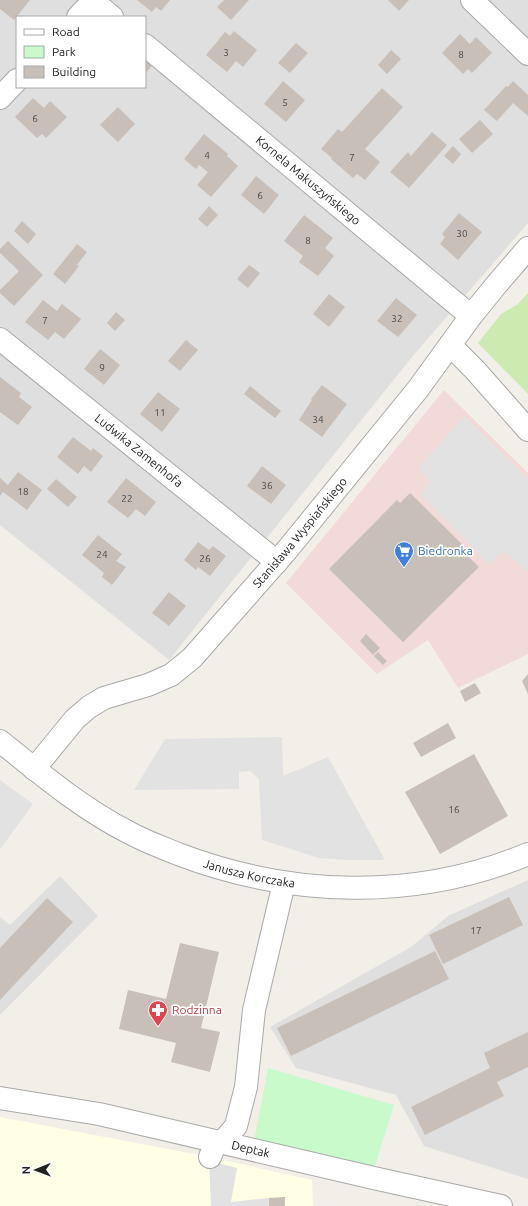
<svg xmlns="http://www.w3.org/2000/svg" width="528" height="1206" font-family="Ubuntu,sans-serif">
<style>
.residential{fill:#e0dfdf;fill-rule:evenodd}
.commercial{fill:#f2dad9}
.education{fill:#ffffe5}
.grass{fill:#cdebb0}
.park{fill:#c8facc}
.parking{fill:#e2e2e2}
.building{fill:#c7bfb8}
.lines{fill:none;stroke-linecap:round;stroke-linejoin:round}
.minor-casing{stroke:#a9a9a9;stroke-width:24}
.minor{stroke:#fff;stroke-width:22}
.labels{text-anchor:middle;stroke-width:3.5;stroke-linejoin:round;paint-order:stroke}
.number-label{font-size:10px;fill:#4b4948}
.street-label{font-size:12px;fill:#222;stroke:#fff}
.shop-label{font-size:12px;fill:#366cbe;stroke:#fff;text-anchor:start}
.health-label{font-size:12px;fill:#be3a42;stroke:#fff;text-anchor:start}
</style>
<rect width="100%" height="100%" fill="#f2efe9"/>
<path class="residential" d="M0,0H528V223L412,357L169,660L0,525ZM17,17H145V87H17Z
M60,876L98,916L0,1015V917L10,925Z
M528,880V1179L424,1146L396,1095L296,1068L270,1027L411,947L448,916Z"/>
<path class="commercial" d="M444,390L528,473V654L458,688L428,640L377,674L286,583Z"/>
<path class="education" d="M0,1117L210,1157L312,1180L313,1206H0Z"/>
<path class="grass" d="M528,293V394L478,343L501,314L518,304Z"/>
<path class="park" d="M268,1068L394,1105L374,1169L254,1141Z"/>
<path class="parking" d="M465,416L528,479V569L526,571L508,554L501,553L490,565L420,494L430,481L418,468Z
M282,737L283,776L328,757L385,860H348L319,858L262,840L259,779L250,771L239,772V789L134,790L165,739Z
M0,780L33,804L1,848L0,847Z
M209,1161L237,1168L231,1202L269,1198V1206H211Z"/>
<path class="building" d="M0,0H30L14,20L0,9Z
M137,0H170L161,11L156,7L152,12Z
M224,0H249L231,20L217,7Z
M388,0H409L399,11Z
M234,31L257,50L243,67L236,61L227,72L206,55L225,32L230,36Z
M460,34L470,44L476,37L492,53L472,73L468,69L463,74L442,53Z
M296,43L308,53L290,73L278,63Z
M391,50L401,59L387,74L378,65Z
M145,54L155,62L145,74Z
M283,81L305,100L286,122L264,104Z
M513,81L528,95V116L513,103L497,121L484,110L506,86L508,87Z
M382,88L403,107L365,149L380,162L365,180L357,174L353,178L331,159L332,158L321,149L338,129L342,132Z
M33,98L44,108L50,101L67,117L46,138L42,134L37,138L15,117Z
M118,107L135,124L118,142L100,125Z
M480,120L493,134L472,153L459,139Z
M432,132L447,145L409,188L390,172L408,152L411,156Z
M204,134L228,154L227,156L238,166L211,197L197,185L208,172L199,165L196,169L184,159Z
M453,146L461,154L453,164L444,156Z
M256,176L279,195L264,214L241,195Z
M209,206L218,215L207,227L198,219Z
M459,213L482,232L458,260L440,244L445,237L442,234Z
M304,215L333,238L325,248L334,256L318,276L299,262L303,256L284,241Z
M22,221L36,234L28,244L14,231Z
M8,241L43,275L14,306L0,293V290L19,271L0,253V249Z
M77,244L87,252L77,265L79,266L65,284L53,274Z
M249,265L260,273L248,288L237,279Z
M329,294L345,307L329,327L313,314Z
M396,298L417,315L398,337L377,321Z
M43,300L57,311L62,304L81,319L64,339L55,332L48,340L25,322Z
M116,312L125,320L115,331L107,323Z
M186,340L198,350L180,371L168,361Z
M100,349L120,365L104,385L84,369Z
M0,377L21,393L19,397L32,407L18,425L0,412Z
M322,385L347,404L322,437L299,420L312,400L311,399Z
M250,386L281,411L275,418L244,394Z
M158,392L180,409L162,432L140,414Z
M73,437L91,451L93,448L103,456L91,472L84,466L78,474L57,457Z
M262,466L286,485L271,504L247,486Z
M18,472L42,490L27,510L3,492L0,496V478L8,485Z
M126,478L156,502L145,516L136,509L128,518L107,502Z
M56,479L77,497L68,507L47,489Z
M410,493L468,550L465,553L479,567L403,642L329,569L397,500L400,503Z
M98,535L122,554L116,561L126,567L112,585L102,577L104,573L82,555Z
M198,542L209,550L213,546L226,556L210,576L198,567L196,570L184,560Z
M169,592L186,606L169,626L152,613Z
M366,634L380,648L373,655L360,641Z
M378,652L387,661L383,665L374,656Z
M528,674V694L522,681Z
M475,683L481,693L465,702L460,691Z
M448,723L456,738L421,757L413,743Z
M474,754L508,816L440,854L405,792Z
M509,897L523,925L443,964L429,935Z
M47,898L73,922L0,1000V948Z
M180,943L219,952L201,1028L220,1032L210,1072L171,1062L176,1043L119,1029L128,990L166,999Z
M435,951L449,979L291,1056L277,1028Z
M528,1032V1067L497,1082L504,1096L425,1135L411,1107L490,1068L484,1053Z
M285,1197V1206H269V1198Z"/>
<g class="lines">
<defs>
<g id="minor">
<path d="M472,0L528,54"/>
<path d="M93,1L112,17"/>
<path d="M78,17L94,0"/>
<path id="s1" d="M145,45L471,316"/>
<path d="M0,98L17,80"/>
<path id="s2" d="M0,339L277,562"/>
<path d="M450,345L475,370L528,430"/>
<path id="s3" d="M0,741C41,774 81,808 128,832C144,841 161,847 178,854C291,897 415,901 528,854"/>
<path id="s4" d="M34,769L75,719L89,707L104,698L148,685L171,675L192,658L287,550L418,389L471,316L497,284L528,248"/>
<path id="s5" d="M0,1098L99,1114L378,1179L501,1206"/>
<path d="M210,1157L214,1147L219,1142L225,1139L236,1126L246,1087L254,1010L284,883"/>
</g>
</defs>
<use href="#minor" class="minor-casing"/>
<use href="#minor" class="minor"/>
</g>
<defs>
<symbol id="supermarket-pin" viewBox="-11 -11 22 30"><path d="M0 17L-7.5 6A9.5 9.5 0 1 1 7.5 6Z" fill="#3f7fe0" stroke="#fff"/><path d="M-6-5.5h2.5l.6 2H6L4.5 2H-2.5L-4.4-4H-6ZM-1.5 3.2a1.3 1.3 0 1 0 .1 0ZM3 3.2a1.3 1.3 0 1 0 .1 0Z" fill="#fff"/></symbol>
<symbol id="pharmacy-pin" viewBox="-11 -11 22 30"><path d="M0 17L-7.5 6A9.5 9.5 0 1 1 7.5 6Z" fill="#e0444e" stroke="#fff"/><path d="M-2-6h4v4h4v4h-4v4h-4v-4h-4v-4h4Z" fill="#fff"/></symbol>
</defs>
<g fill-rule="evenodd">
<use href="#supermarket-pin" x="393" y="540" width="22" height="30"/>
<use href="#pharmacy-pin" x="147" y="999" width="22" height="30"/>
</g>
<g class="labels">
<g class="number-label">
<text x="226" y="56">3</text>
<text x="461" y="58">8</text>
<text x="285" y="106">5</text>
<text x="35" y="122">6</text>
<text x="207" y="159">4</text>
<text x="352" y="161">7</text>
<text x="260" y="199">6</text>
<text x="462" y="237">30</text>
<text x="308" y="244">8</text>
<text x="397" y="322">32</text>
<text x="45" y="324">7</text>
<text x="102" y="371">9</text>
<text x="160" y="416">11</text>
<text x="318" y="423">34</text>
<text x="267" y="489">36</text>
<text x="23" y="495">18</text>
<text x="127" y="502">22</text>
<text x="102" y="558">24</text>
<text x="205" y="562">26</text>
<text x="454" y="813">16</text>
<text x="476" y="934">17</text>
</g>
<g class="street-label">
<text dy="4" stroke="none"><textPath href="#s1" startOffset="212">Kornela Makuszyńskiego</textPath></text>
<text dy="4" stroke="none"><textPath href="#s2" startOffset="178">Ludwika Zamenhofa</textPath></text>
<text dy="4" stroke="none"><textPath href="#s4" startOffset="364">Stanisława Wyspiańskiego</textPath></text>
<text dy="4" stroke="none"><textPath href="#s3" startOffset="286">Janusza Korczaka</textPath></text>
<text dy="4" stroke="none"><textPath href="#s5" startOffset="256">Deptak</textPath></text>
</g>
<g class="shop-label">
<text x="418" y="555">Biedronka</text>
</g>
<g class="health-label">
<text x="172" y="1014">Rodzinna</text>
</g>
</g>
<rect x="16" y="16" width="130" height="72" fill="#ffffff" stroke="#a7a7a7"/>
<rect x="24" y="29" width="20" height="6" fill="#ffffff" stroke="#a7a7a7"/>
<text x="52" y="36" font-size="12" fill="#222222">Road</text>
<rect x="24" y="46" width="20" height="12" fill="#c8facc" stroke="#a7a7a7"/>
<text x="52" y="56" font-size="12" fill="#222222">Park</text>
<rect x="24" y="66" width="20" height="12" fill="#c7bfb8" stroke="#a7a7a7"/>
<text x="52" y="76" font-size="12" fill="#222222">Building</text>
<g transform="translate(36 1170) rotate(269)" stroke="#ffffff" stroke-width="3" paint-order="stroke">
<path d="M0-3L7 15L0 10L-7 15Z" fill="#222222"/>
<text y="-6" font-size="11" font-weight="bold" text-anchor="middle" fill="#222222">N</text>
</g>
</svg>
